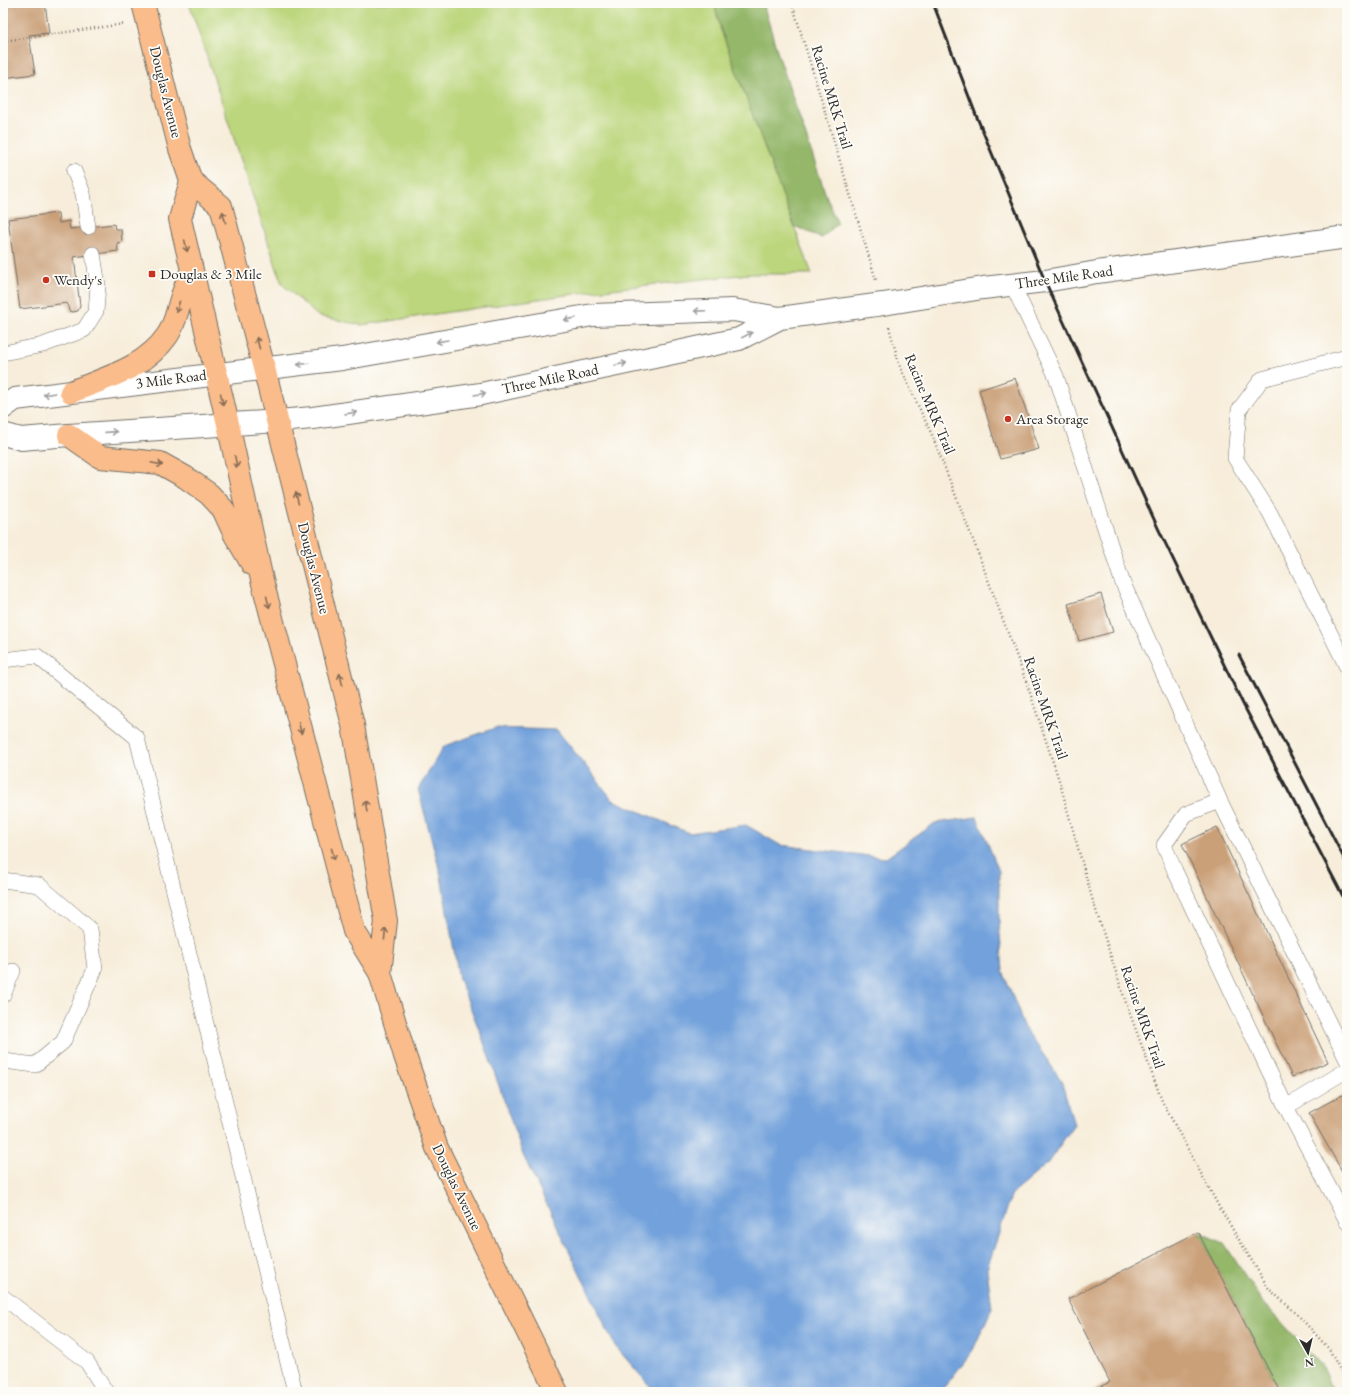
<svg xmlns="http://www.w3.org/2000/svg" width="1350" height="1395" font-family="'EB Garamond',serif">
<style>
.green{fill:#bbd67b;stroke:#738053}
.forest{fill:#94b76b;stroke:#60714b}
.water{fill:#72a1db;stroke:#4e6683}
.building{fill:#caa079}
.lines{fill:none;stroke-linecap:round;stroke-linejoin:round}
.service-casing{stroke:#726f68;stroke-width:16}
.tertiary-casing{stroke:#726f68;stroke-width:24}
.primary-casing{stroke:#726f68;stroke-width:24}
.path{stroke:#726f68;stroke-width:2.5;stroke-dasharray:1 3;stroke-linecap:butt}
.service{stroke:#fff;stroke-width:15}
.tertiary{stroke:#fff;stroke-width:22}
.primary{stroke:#f9bc8a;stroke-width:22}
.rail{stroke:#2b2b2b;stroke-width:3}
.oneway{stroke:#886c56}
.oneway2{stroke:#a0a0a0}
.poi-dot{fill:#c8321e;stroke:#fdfcf7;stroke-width:1.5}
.labels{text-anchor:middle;stroke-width:3.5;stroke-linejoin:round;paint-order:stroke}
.street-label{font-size:15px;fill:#2b2b2b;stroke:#fdfcf7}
.poi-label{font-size:15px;fill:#2b2b2b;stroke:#fdfcf7;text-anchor:start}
</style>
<rect width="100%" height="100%" fill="#fdfcf7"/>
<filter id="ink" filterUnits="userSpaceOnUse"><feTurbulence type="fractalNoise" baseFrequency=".025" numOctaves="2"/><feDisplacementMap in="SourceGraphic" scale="8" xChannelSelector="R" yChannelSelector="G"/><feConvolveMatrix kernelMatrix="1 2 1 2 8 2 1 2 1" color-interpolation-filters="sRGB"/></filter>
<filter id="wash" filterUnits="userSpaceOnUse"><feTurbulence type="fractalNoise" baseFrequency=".012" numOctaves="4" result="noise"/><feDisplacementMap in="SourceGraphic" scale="16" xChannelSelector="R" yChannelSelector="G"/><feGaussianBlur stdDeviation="0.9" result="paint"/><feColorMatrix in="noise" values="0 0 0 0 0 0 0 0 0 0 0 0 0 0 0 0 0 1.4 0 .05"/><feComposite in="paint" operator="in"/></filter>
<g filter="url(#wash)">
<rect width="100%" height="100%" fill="#f7edda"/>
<path class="green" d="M189,3H714L721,30L812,274H749L594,291L361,325L318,316L282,284Z"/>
<path class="forest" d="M714,3H763L777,51L827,198L838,223L822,238L794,226L721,30Z
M1198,1232L1224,1243L1261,1300L1323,1367L1334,1392H1280Z"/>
<path class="water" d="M495,728L557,730L613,800L689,833L746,825L780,845L886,858L935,823L977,817L999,871V921L1003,971L1025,1028L1061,1080L1074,1125L1047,1164L1012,1194L987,1269L992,1308L973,1350L941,1392H655L615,1346L523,1155L482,1037L459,979L440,871L418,789L444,746Z"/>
<g id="blocks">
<path class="building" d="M3,3H45L49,33L29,35L35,74L3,78Z
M58,213L59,223L69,221L70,229L114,224L115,229H121L122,242L117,243L118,251L74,257L80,306L78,311L72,312L69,311L67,303L20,309L8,219Z
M1015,378L1039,449L1000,459L979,390Z
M1101,594L1113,632L1079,641L1068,604Z
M1217,827L1328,1062L1292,1077L1182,844Z
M1344,1094L1347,1099V1180L1309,1113Z
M1198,1232L1280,1392H1089L1110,1382L1068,1299Z"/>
</g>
</g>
<g filter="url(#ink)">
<use href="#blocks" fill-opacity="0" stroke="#726f68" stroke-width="1"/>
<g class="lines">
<defs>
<path id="service" d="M74,171L83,193L88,227
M1012,284L1056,376L1122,581L1220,801
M3,353L43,345L84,330L96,311L98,286L93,254
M1347,357L1262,379L1239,410L1235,458L1270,513L1347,667
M3,660L37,656L137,738L295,1392
M3,880L39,885L90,929L95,969L63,1042L35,1065L4,1061L3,1060
M3,995L13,971
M1347,1060L1220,801L1186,814L1164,845L1175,871L1286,1107L1347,1221
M1286,1107L1347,1070
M3,1297L87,1362L106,1392"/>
<path id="tertiary" d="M3,408L15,399L342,359L593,315L733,310L780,318L883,304L983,288L1045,281L1097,272L1347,237
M3,434L21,439L69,435L278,421L313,418L481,394L739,339L780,318"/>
<path id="primary" d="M143,3L180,149L191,181L221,206L264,368L353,725L386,921L380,973
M191,181L180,219L228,424L262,580L354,931L380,973L405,1056L437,1148L557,1392
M71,392C105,378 145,368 167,336C175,325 177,311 181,299C184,289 188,280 192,270
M69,435L100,457L160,463L185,477L209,494L223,509L235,535L252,564"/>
</defs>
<use href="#service" class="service-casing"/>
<use href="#tertiary" class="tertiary-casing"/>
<use href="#primary" class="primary-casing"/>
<path class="path" d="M792,3L876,280
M3,41L124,24
M889,327L900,367L932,435L975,545L1026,681L1059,780L1092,898L1125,1000L1162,1101L1218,1205L1269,1289L1297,1314L1329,1349L1347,1383"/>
<use href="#service" class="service"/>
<use href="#tertiary" class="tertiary"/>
<use href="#primary" class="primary"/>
<path class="rail" d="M933,3L976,115L1045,281L1158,528L1243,704L1347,904
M1239,655L1347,864"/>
</g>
<defs><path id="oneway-shaft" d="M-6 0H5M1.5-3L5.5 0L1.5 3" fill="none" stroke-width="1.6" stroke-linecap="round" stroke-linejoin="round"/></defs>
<g class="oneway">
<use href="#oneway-shaft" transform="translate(224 217) rotate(-105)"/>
<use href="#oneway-shaft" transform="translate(186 246) rotate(77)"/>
<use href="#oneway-shaft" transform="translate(178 307) rotate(105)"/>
<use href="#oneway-shaft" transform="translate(258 343) rotate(-105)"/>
<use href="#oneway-shaft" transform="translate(222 399) rotate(76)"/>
<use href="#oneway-shaft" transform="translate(236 462) rotate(78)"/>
<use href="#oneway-shaft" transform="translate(157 464) rotate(12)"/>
<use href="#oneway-shaft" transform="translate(297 498) rotate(-104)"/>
<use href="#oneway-shaft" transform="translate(268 602) rotate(76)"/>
<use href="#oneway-shaft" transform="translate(341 679) rotate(-104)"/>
<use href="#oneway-shaft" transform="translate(300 728) rotate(76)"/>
<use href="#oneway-shaft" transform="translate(366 806) rotate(-100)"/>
<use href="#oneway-shaft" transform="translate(333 854) rotate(75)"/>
<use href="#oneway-shaft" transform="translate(385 934) rotate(-84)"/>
</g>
<g class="oneway2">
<use href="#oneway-shaft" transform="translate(700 311) rotate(178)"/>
<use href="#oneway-shaft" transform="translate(570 319) rotate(170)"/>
<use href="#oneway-shaft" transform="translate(747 335) rotate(-27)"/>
<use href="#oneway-shaft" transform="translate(442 341) rotate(170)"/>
<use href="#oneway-shaft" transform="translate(303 364) rotate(173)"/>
<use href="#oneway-shaft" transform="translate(621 364) rotate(-12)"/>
<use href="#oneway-shaft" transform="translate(49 394) rotate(172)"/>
<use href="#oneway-shaft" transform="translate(480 394) rotate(-10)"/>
<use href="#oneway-shaft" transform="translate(351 413) rotate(-8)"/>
<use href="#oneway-shaft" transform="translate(111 432) rotate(-4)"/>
</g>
</g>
<g class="poi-dot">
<rect x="148" y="270" width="8" height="8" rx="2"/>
<circle cx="46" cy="280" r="4"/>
<circle cx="1008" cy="419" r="4"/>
</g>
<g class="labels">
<g class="street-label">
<text transform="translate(166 92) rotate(76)" y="5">Douglas Avenue</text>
<text transform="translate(832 97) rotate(73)" y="5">Racine MRK Trail</text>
<text transform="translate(1064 277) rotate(-8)" y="5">Three Mile Road</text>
<text transform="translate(171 379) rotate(-7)" y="5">3 Mile Road</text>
<text transform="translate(550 379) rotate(-12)" y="5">Three Mile Road</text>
<text transform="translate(930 404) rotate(67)" y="5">Racine MRK Trail</text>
<text transform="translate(314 568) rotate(76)" y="5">Douglas Avenue</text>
<text transform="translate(1046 708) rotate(71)" y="5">Racine MRK Trail</text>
<text transform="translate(1143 1017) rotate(71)" y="5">Racine MRK Trail</text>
<text transform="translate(457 1187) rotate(64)" y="5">Douglas Avenue</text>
</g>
<g class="poi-label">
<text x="160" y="279">Douglas &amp; 3 Mile</text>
<text x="54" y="285">Wendy's</text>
<text x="1016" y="424">Area Storage</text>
</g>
</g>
<rect width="1350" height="1395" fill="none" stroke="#fdfcf7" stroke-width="16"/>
<g transform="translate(1308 1353) rotate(172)" stroke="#fdfcf7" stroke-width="3" paint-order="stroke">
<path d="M0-3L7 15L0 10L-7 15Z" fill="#2b2b2b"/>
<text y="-6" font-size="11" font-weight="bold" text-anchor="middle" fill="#2b2b2b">N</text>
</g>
</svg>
